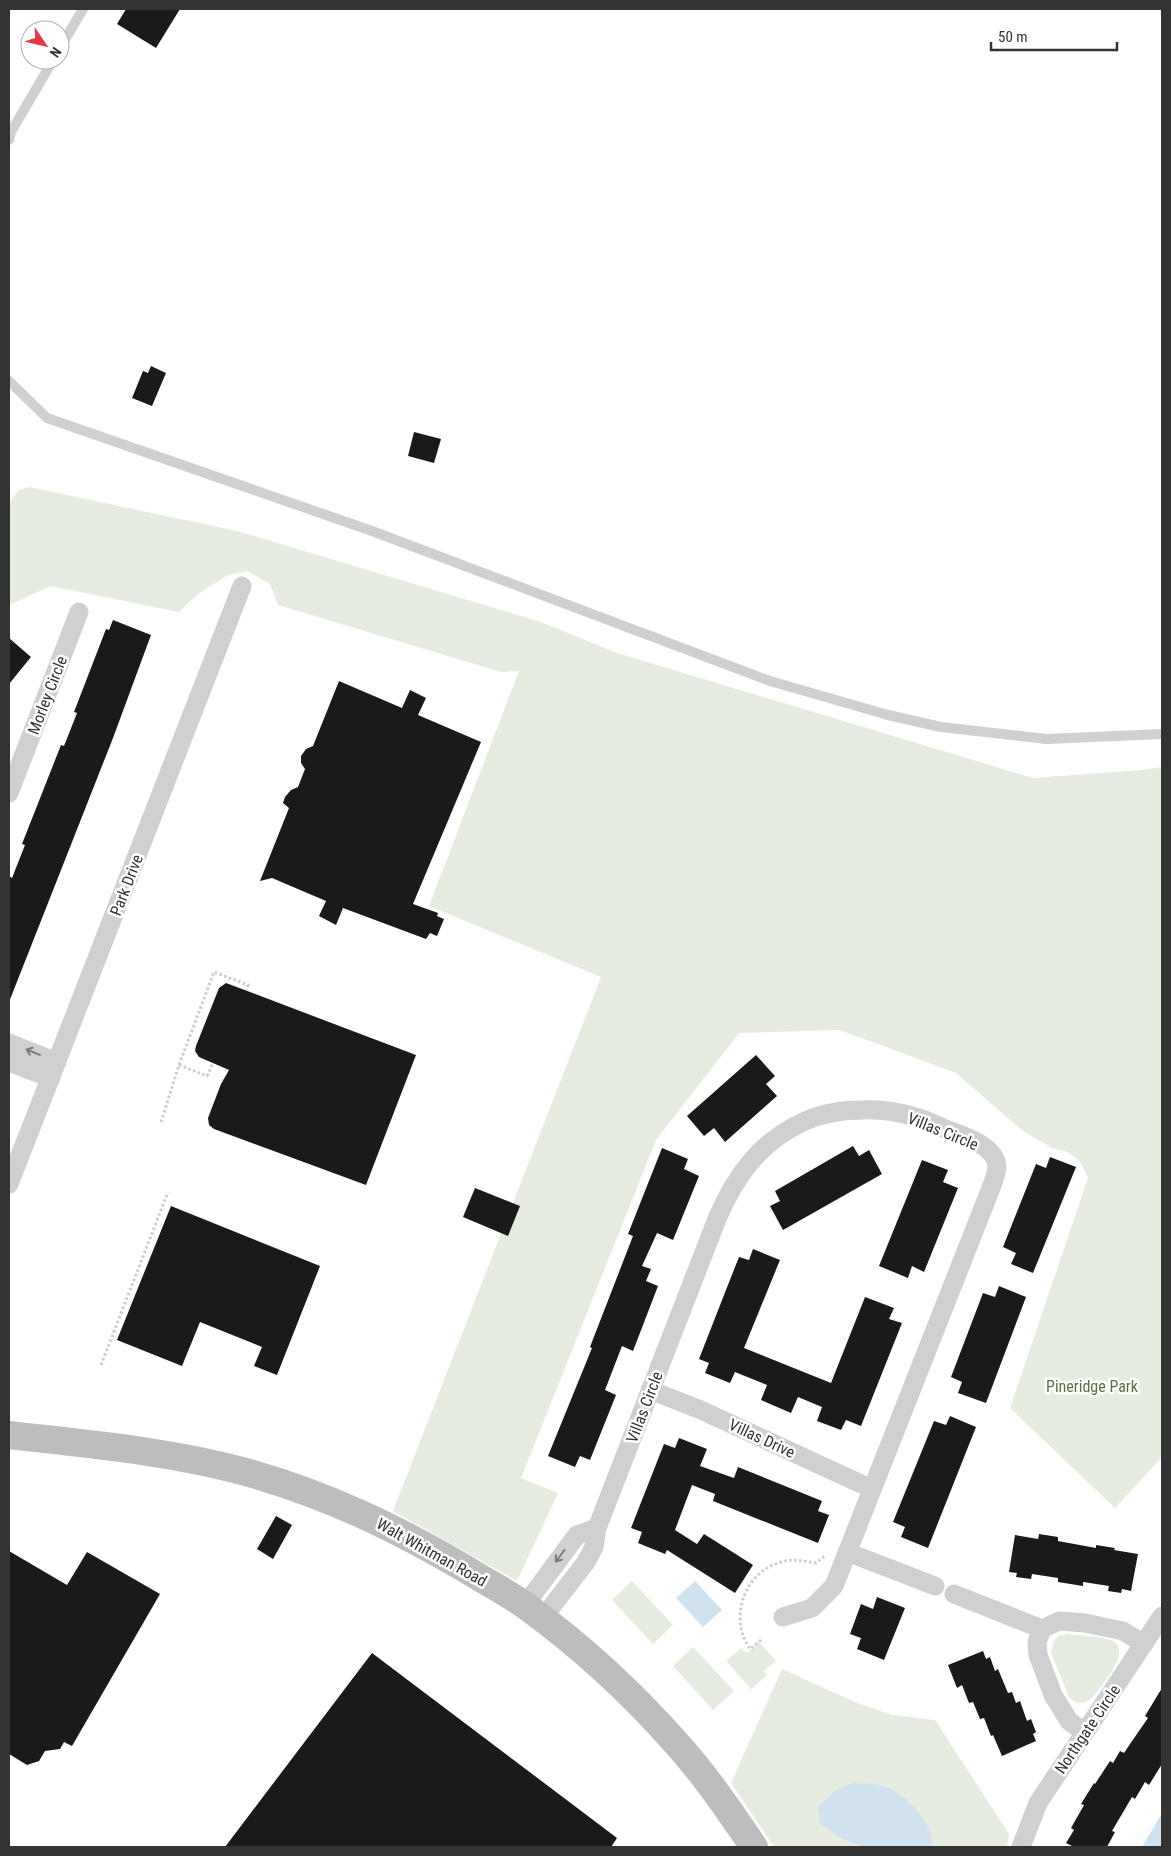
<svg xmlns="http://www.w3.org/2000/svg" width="1171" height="1856" font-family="'Roboto Condensed',sans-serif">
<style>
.green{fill:#e6ecdf}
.water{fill:#cfe2ee}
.building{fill:#1a1a1a}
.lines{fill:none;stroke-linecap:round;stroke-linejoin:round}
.path{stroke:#cdcdcd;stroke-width:3;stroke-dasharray:2.5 2.5;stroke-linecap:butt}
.service{stroke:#d0d0d0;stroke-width:10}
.minor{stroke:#d0d0d0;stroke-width:19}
.secondary{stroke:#bdbdbd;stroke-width:28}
.oneway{stroke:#7a7a7a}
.labels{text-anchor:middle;stroke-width:5;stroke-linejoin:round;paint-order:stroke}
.street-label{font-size:16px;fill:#333;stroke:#fff}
.park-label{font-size:16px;fill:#56703f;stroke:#fff}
</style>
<rect width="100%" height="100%" fill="#fff"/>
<path class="green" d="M29,487L237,531L541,622L617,653L1033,778L1142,770L1162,767V1457L1115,1508L1010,1408L1088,1178L1080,1161L1067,1152L1052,1148L1023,1131L956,1073L840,1030L739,1033L656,1140L521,1478L558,1493L517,1581L393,1511L601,977L429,906L519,671L501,672L278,605L270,584L247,571L228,575L198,594L179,612L51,586L9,605V502L19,490Z
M632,1581L673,1625L653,1644L612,1600Z
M1068,1634C1081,1636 1095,1636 1107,1639C1138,1646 1101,1686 1092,1698C1084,1704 1076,1705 1069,1697L1051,1653L1054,1640L1060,1635Z
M759,1642L776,1661L764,1671L767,1675L751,1689L726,1661L741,1648L747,1653Z
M693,1647L734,1691L713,1710L673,1666Z
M782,1669L857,1703L892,1715L935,1720L1009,1834L1007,1847H774L731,1783Z"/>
<path class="water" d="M695,1581L722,1610L703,1627L676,1598Z
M852,1783C862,1784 875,1783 884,1786C903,1792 938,1826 931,1847H862L843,1839L820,1824L818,1808L833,1792Z
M1162,1813V1847H1142Z"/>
<path class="building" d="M126,9H180L156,48L117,24Z
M151,366L166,373L152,406L132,398L143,371L148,373Z
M414,432L441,439L434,463L408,456Z
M113,620L151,635L113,738L9,1002V876L12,878L25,845L22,844L61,745L64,746L77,713L74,712L106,629L109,630Z
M9,638L31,657L9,684Z
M339,681L402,708L410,690L426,698L418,715L481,742L413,904L438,913L437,916L444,919L437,936L430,933L426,939L343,908L336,925L319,916L326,901L272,878L260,881L289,808L283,803L285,797L291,790L298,787L305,769L301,763V756L306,749L313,746Z
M226,983L416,1055L366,1185L214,1129L209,1125L208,1118L221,1084L229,1070L199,1057L195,1051L196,1046L219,988Z
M756,1055L775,1076L766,1084L777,1096L725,1142L714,1128L704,1136L687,1116Z
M853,1146L859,1156L869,1150L882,1174L783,1230L770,1206L780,1201L775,1191Z
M662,1148L688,1159L684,1169L699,1176L673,1240L657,1233L642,1266L651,1269L646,1281L658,1286L633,1351L622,1346L605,1390L616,1395L590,1460L580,1456L575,1467L548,1456L592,1348L590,1347L633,1236L628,1234Z
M1050,1157L1076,1167L1033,1273L1011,1264L1016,1253L1003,1247L1036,1164L1046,1168Z
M922,1160L948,1170L943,1182L958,1188L924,1272L912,1266L908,1278L879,1266Z
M475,1188L520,1206L508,1236L463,1217Z
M171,1206L320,1266L277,1375L254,1366L262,1347L200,1322L182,1366L117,1340Z
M753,1249L780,1260L744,1348L831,1383L865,1297L894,1308L889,1319L902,1323L861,1426L846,1420L841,1430L817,1421L822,1407L798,1397L791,1413L761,1400L767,1385L735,1372L730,1383L705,1373L709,1363L699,1359L724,1295L739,1257L749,1260Z
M999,1286L1026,1297L986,1403L958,1393L962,1382L951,1377L983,1293L995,1297Z
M950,1416L976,1427L928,1548L901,1537L905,1527L893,1522L934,1421L946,1425Z
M679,1438L707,1449L700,1466L734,1478L738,1467L822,1501L818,1511L829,1515L818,1543L713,1501L715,1494L692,1485L675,1530L697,1544L704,1534L753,1565L735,1593L667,1550L665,1554L638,1543L642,1532L631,1528L640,1505L664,1444L675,1448Z
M276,1516L292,1525L273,1559L257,1549Z
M1039,1534L1058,1537V1541L1096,1548V1545L1115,1548L1114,1550L1138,1554L1131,1591L1122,1589L1121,1593L1108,1591L1109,1586L1083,1582V1586L1058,1582V1578L1032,1574L1031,1579L1016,1577L1017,1573L1009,1572L1015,1535L1038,1539Z
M9,1551L67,1585L87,1552L160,1594L72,1746L64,1742L60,1749L45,1751L39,1761L27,1765L9,1754Z
M877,1597L905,1608L884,1660L857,1649L861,1638L850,1634L861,1604L873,1609Z
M983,1651L986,1659L990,1657L995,1671L998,1669L1008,1693L1012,1692L1016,1703L1020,1701L1027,1721L1031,1719L1036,1732L1033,1734L1036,1741L1002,1756L993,1735L991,1736L984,1718L980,1719L973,1702L969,1703L962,1685L957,1688L948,1665Z
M372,1653L617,1838L611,1847H225Z
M1162,1688V1764L1149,1785L1145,1782L1135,1799L1132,1797L1112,1831L1115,1832L1107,1847H1074L1066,1843L1074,1830L1071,1828L1084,1805L1081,1804L1094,1783L1095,1784L1110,1761L1113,1763L1120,1751L1124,1753L1130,1744L1148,1718L1145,1716Z"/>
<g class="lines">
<path class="path" d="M179,1065L207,1076L213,1063
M161,1122L179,1065L214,972L248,985L246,990
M101,1365L168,1192
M761,1640L750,1649C729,1620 743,1574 778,1563C791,1558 803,1561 816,1563L826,1555"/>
<path class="service" d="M60,48L83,9
M9,140L11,132L53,60
M9,381L47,418L372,531L770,681L888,715L941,727L1046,739L1162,734"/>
<path class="minor" d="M9,793L79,612
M9,1043L57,1062
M9,1062L51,1078
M9,1184L242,586
M650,1390L701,1410L872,1489
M847,1552L935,1586
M954,1594L1042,1629
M525,1605L577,1535L597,1528
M542,1619L586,1562L594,1547L597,1528L717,1219C735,1176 760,1142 803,1122C822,1113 842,1110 862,1110C880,1109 899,1112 915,1117C925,1119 934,1124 943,1128C960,1135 995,1144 997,1166C997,1173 993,1182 991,1188L834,1586L812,1608L783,1617
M1084,1732L1069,1721L1053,1695L1038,1655L1037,1642L1042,1629L1059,1621L1085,1623L1123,1631L1144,1644
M1021,1847L1038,1803L1162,1616"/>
<path class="secondary" d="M9,1435C88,1444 169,1451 246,1472C328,1495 396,1528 469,1571C488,1583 508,1593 526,1606C581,1646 632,1693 677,1744C706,1776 730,1812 754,1847"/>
</g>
<defs><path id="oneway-shaft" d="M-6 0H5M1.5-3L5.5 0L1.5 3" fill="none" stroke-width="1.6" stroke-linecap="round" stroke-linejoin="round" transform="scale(1.25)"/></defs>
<g class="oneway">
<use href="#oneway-shaft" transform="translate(33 1052) rotate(-158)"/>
<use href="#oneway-shaft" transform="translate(560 1556) rotate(127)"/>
</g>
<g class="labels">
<g class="street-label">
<text transform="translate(47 695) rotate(-69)" y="6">Morley Circle</text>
<text transform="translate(126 885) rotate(-69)" y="6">Park Drive</text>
<text transform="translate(943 1131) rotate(22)" y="6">Villas Circle</text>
<text transform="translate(644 1407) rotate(-69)" y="6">Villas Circle</text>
<text transform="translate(762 1438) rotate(25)" y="6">Villas Drive</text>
<text transform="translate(432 1552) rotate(29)" y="6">Walt Whitman Road</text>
<text transform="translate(1087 1729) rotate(-56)" y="6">Northgate Circle</text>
</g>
<g class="park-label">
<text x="1092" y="1392">Pineridge Park</text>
</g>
</g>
<rect width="1171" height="1856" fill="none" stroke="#333333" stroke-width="20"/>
<g transform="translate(45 45) rotate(125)"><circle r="24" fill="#ffffff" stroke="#adadad"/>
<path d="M0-4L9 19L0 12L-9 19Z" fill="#e63946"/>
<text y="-8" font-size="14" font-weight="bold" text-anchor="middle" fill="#333333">N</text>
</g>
<path d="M991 42v8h126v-8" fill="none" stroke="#333333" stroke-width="2.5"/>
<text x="998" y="42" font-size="15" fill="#333333" stroke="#ffffff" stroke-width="4" paint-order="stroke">50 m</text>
</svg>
